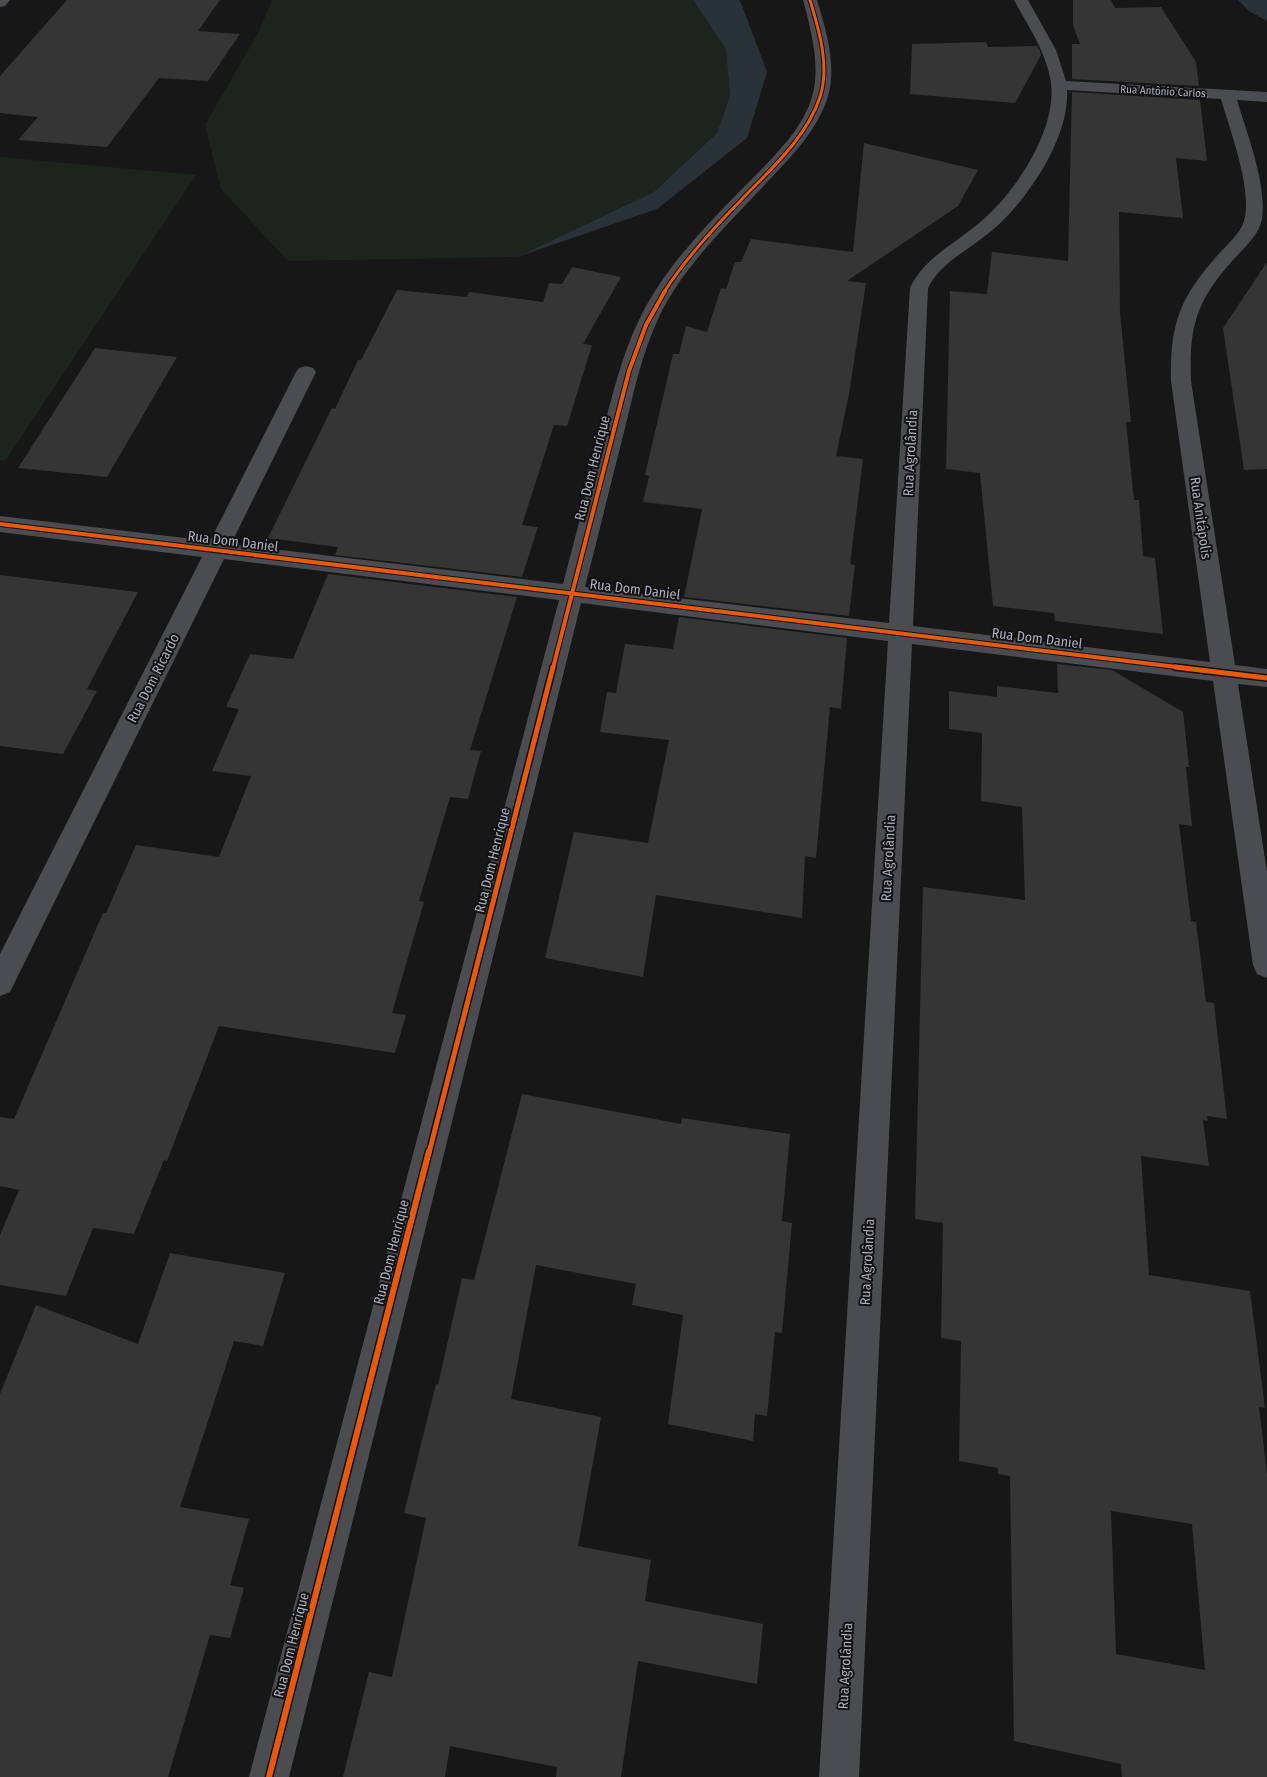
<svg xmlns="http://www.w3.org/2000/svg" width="1267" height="1777" font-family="'Fira Sans Condensed',sans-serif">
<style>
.green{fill:#1d241e}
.water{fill:#2a3239}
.building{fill:#353536;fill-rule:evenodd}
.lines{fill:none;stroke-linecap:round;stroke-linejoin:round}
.minor{fill:#4b4c50;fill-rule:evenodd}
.cycleway-far3-casing{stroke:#111113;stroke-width:5}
.cycleway-far2-casing{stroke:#111113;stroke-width:6}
.cycleway-far1-casing{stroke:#111113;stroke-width:8}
.cycleway-casing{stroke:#111113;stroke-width:9}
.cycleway-far3{stroke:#e8590c;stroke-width:3}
.cycleway-far2{stroke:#e8590c;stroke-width:4}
.cycleway-far1{stroke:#e8590c;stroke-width:5}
.cycleway{stroke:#e8590c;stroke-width:6}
.labels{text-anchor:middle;stroke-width:4;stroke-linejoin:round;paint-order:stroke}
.far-street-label{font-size:11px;fill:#a8adb8;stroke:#111113}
.street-label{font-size:14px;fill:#a8adb8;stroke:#111113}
</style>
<rect width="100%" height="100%" fill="#171717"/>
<path class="green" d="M272,0H693L726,49L730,96L717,133L654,192L517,257L288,261L221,189L205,125L259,31Z
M0,157L196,175L6,460H0Z"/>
<path class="water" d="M693,0H739L741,3L767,72L747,138L657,209L517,257L654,192L717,133L730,96L726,49Z
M1238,0H1267V21L1249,11Z"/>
<path class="building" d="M67,0H220L198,31L240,34L208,81L159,78L107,147L18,140L38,117L0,113V76Z
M1073,0H1111L1115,8L1161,7L1196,62L1199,86L1072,79V44H1080L1073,25Z
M986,42L988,47L1037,46L1040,51L1041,55L1015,103L910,94L912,44Z
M1072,92L1200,100L1207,161L1176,158L1183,218L1119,212L1120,313L1131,422H1126L1134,500H1139L1143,556L1155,558L1163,634L1055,621L1054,613L993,606L980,473L946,469L950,291L987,294L992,252L1068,261Z
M864,143L978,170L958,206L847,281L866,283L849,394L836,456L863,459L850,564L855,565L849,616L684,597L702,509L643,502L649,476L645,475L673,354H679L686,326L707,332L721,288L726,289L735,262H741L751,239L853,252Z
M1267,262V469L1244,470L1223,328Z
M572,267L621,277L583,344L592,345L567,426L554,425L522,525L538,527L522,577L335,555L338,547L268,538L332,408L335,409L358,360H361L397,290L467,297L469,292L543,302L549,283L562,284Z
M95,348L177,357L107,477L18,468Z
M328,574L517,597L470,750L481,751L468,799L450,797L419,901L424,902L392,1013L406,1015L395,1053L219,1026L167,1161L164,1160L134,1234L93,1228L66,1296L0,1285V1235L19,1190L0,1186V1117L14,1119L103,913H106L136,845L219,857L251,776L212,771L239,709L226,707L250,654L293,659Z
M0,575L138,592L87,689L97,691L63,754L0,746Z
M679,617L847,638L841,709L830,707L816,858L805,856L802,918L656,895L643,977L545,958L574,832L648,843L669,740L600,732L607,692L616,693L625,644L673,649Z
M1057,664L1112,670L1183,712L1189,767H1186L1192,826L1179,824L1191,921L1196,922L1206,1002L1214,1003L1227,1119L1207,1116L1208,1121L1203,1120L1209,1166L1141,1156L1149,1275L1250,1291L1265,1408L1259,1407L1267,1474V1777H1122L1121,1764L1014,1741L1010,1476L998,1474V1468L959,1461L961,1341L941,1338L943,1223L915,1219L923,887L1025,900L1022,807L981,801L982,733L949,729V691L997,697V686L1058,693ZM1111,1511L1192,1524L1205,1670L1116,1654Z
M522,1094L681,1124L682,1118L790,1134L782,1221L792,1223L782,1333L775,1332L767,1416L755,1414L753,1441L668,1424L683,1315L632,1305L636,1284L536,1265L511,1399L601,1417L578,1546L651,1560L645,1601L763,1624L757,1684L638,1661L621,1777H556L557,1767L450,1746L445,1777H343L369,1672L392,1677L426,1518L404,1513L436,1384L438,1385L462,1278L474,1280Z
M170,1253L285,1273L263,1346L234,1341L180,1507L249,1519L230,1585L244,1588L230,1638L210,1635L168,1777H0V1394L36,1305L138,1344Z"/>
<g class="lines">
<path class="minor" d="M0,0H10L5,6L0,7Z
M803,0H817C826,30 837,66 828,96C819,128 792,156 770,179C731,222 684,264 659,317C641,355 633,396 623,436C610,486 598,537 585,587L889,623L910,288C923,259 954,244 978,224C1014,195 1057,131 1051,83C1047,53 1028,26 1014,0H1028L1056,50L1066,81L1267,92V102L1237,100C1247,134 1267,184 1262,219C1259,235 1244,248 1234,259C1196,301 1189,326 1191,381L1235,665L1267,669V687L1238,684L1267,872V978L1257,974L1253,965L1213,681L912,644L859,1777H819L888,641L581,603L289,1777H249L559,600L224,559L10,992L0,996V954L202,557L0,532V516L210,541L296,372L299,368L306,366L313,368L316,372L231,544L563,584C576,534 589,484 602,434C613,394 622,353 641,316C664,269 703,229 739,192C765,165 801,134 812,97C821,66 811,30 803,0ZM1067,90L1221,99C1230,130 1253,191 1244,221C1240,235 1225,246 1216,257C1179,299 1170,325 1171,381L1210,662L913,626L928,288C940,263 970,249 990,232C1026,203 1070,138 1067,90Z"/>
<defs>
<path id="cycleway-far3" d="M664,292C686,258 714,228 742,199C770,170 807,137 820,97C830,66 819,30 810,0"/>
<path id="cycleway-far2" d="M0,524L1185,668
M553,668L629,371L646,325L665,291"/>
<path id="cycleway-far1" d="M1175,667L1267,678
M429,1153L553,667"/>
<path id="cycleway" d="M269,1777L429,1151"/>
</defs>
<use href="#cycleway-far3" class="cycleway-far3-casing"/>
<use href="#cycleway-far2" class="cycleway-far2-casing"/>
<use href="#cycleway-far1" class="cycleway-far1-casing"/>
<use href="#cycleway" class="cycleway-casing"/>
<use href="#cycleway-far3" class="cycleway-far3"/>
<use href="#cycleway-far2" class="cycleway-far2"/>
<use href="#cycleway-far1" class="cycleway-far1"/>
<use href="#cycleway" class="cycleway"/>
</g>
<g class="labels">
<g class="far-street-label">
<text transform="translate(1163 91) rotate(3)" y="4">Rua Antônio Carlos</text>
</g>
<g class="street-label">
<text transform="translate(910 453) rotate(-87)" y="5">Rua Agrolândia</text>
<text transform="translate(592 468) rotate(-76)" y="5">Rua Dom Henrique</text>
<text transform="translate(1201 518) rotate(82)" y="5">Rua Anitápolis</text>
<text transform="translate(233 541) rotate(7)" y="5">Rua Dom Daniel</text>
<text transform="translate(635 589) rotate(7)" y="5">Rua Dom Daniel</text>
<text transform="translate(1037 638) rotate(7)" y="5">Rua Dom Daniel</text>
<text transform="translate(153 678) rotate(-63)" y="5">Rua Dom Ricardo</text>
<text transform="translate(888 858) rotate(-87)" y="5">Rua Agrolândia</text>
<text transform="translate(492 860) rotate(-76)" y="5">Rua Dom Henrique</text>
<text transform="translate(391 1252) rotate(-76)" y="5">Rua Dom Henrique</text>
<text transform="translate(867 1262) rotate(-87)" y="5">Rua Agrolândia</text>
<text transform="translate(291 1645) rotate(-76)" y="5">Rua Dom Henrique</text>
<text transform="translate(845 1666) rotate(-87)" y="5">Rua Agrolândia</text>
</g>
</g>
</svg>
